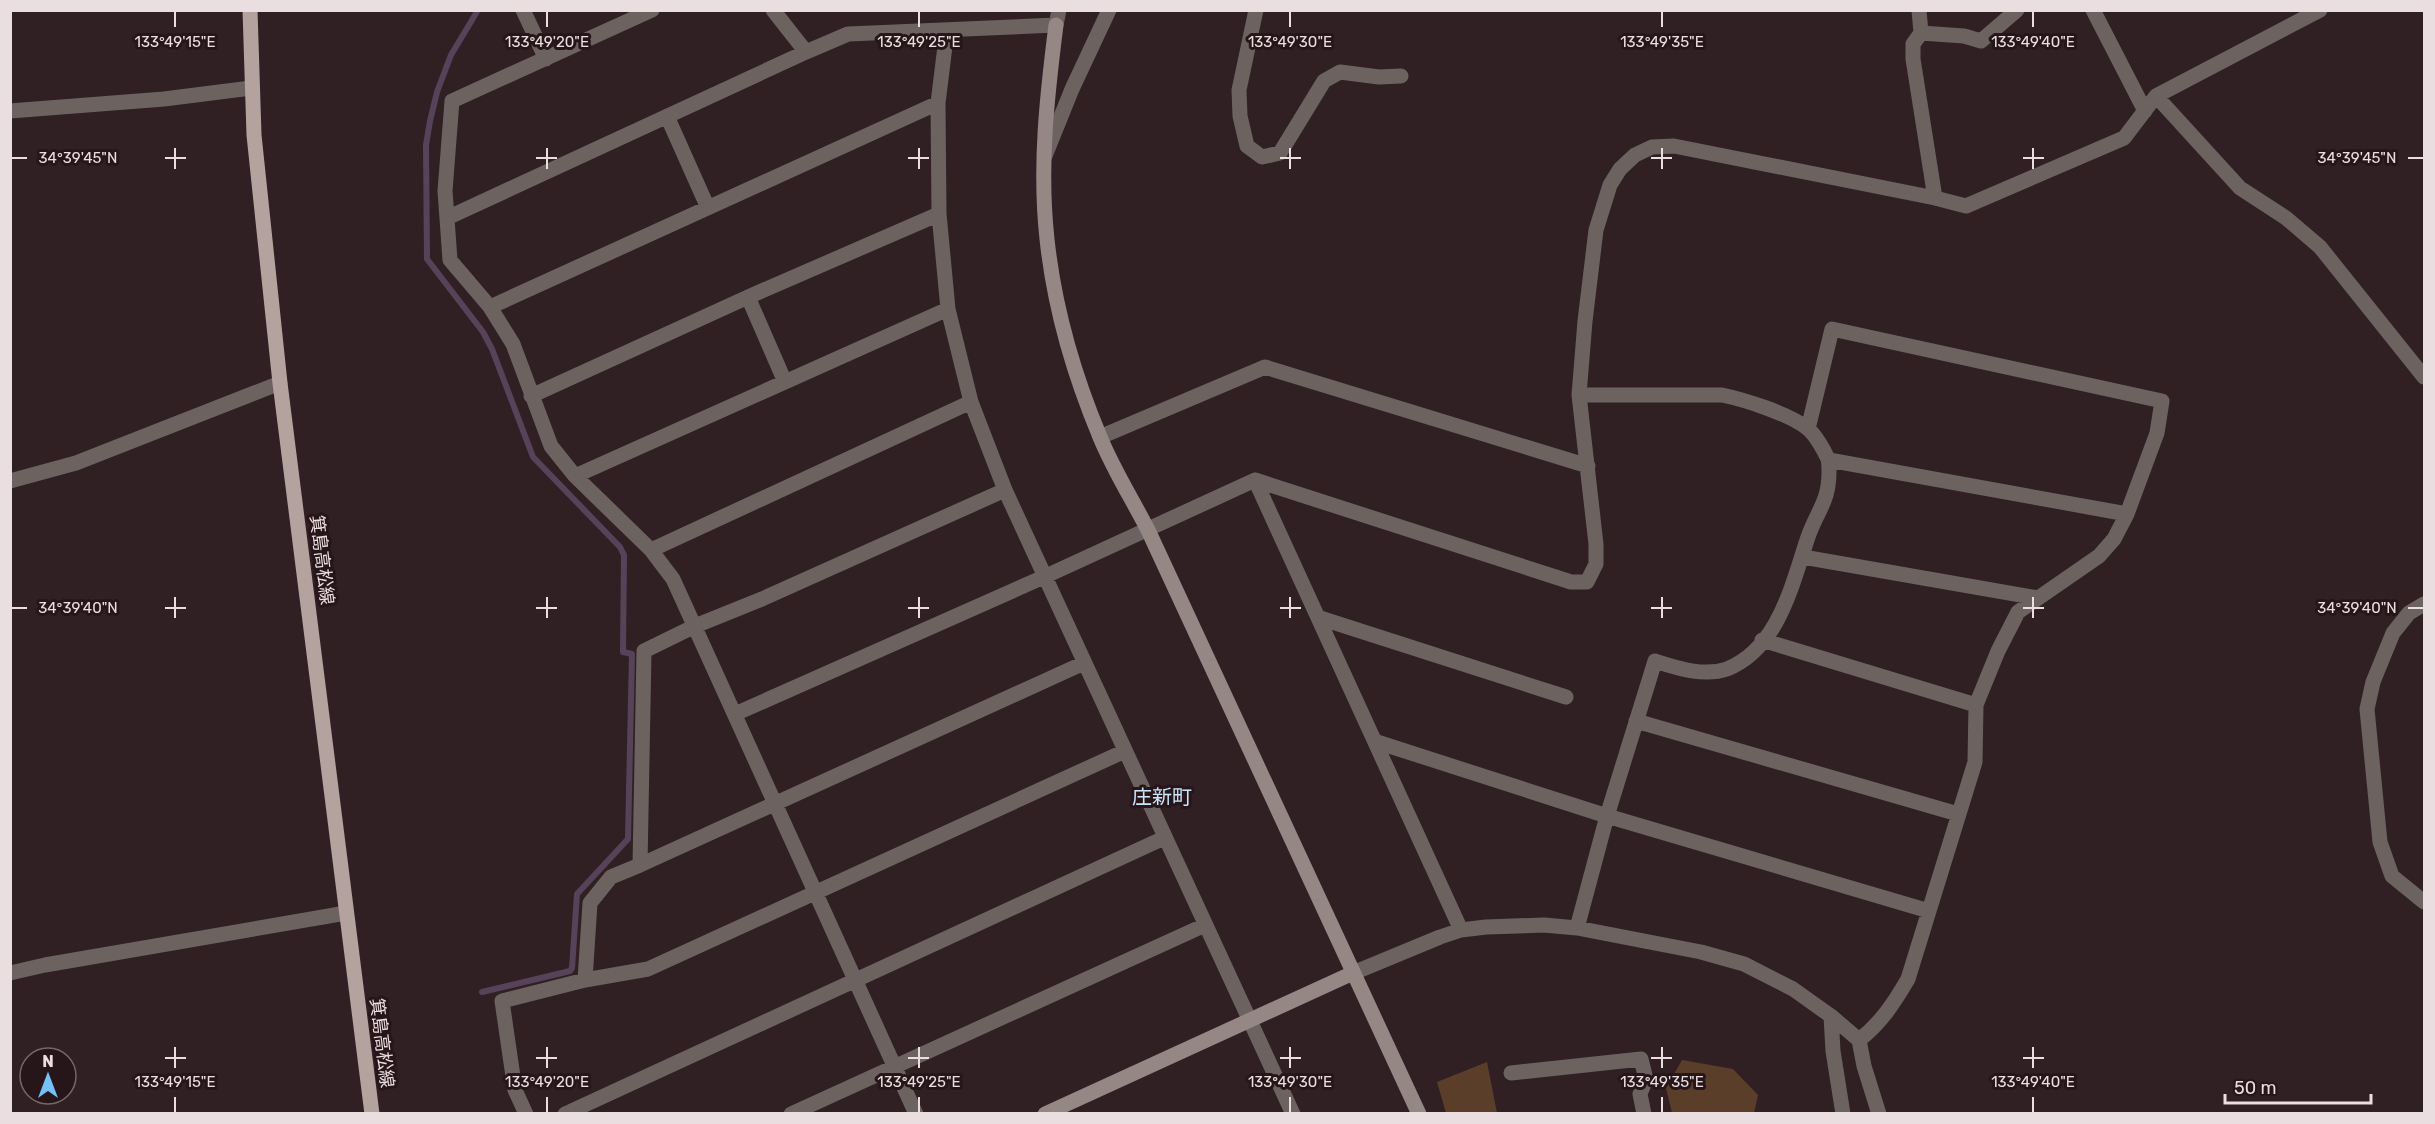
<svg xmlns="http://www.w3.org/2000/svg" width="2435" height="1124" font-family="Rubik,'Noto Sans JP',sans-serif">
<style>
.green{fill:#5a3e29}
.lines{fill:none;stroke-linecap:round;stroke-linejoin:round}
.stream{stroke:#56435a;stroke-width:6}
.street{stroke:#6c6361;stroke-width:15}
.secondary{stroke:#958783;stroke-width:15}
.primary{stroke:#b4a29e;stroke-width:15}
.ticks{fill:none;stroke:#eadee0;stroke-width:2}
.labels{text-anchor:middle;stroke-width:6;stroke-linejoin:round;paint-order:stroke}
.street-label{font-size:18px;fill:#eadee0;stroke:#261619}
.neighbourhood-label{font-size:20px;fill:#cbe6fa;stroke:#261619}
.ticks-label{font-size:15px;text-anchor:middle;fill:#eadee0;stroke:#261619;stroke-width:6;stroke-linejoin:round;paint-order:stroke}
</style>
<rect width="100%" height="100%" fill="#302023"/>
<path class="green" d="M1682,1060L1733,1069L1758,1095L1754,1113H1672L1666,1088Z
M1487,1062L1497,1113H1446L1437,1082Z"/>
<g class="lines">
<path class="stream" d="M478,10L451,55L437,92L430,121L426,145L427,259L483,332L492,349L533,457L620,547L624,555L623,652L632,654L628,839L577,894L572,968L570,971L482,992"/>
<path class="street" d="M523,10L546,59
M652,10L452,101L445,191L450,260L490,307L513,344L551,446L575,476L651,550L673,579L916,1114
M773,10L806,52L848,34L1056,25L1059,10
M1256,10L1239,90L1240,116L1247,146L1262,157L1280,153L1324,81L1340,72L1379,77L1401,76
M1919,10L1921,33
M2093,10L2145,111
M947,30L938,103L939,214L948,309L971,402L1005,490L1293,1114
M2156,96L2240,188L2286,218L2320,247L2424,377
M10,111L164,99L251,88
M667,116L708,208
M1045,156L1072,89L1109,10
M1935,198L1913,59V44L1921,33L1964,36L1981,41L2017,10
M447,218L806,52
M748,297L785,382
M490,307L938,103
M531,396L748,297L939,214
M1808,429L1832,329L2162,401L2157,433L2127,514L2114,539L2099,556L2018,612L1998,651L1976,705L1975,762L1908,979C1894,1003 1881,1023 1859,1040
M1100,437L1265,367L1588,466
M1829,460L2127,514
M575,476L948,309
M1255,480L1461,930
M10,481L76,463L280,383
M651,550L971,402
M1803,557L2038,598
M2424,604L2409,613L2393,633L2373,682L2367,709L2380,842L2392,876L2424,902
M1320,618L1566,697
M1762,640L1976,705
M735,714L1046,576L1255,480L1571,582H1587L1596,564V544L1579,395L1585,321L1596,230L1610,185L1620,169L1635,155L1652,147L1674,146L1935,198L1966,206L2124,138L2156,96L2320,10
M1636,721L1958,814
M1377,742L1607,816L1929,911
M640,865L1084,663
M1577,928L1607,816L1655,661C1677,668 1704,677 1727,669C1779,648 1792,584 1808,537C1817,511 1829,502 1829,472C1829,468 1829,463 1828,459C1824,450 1815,434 1807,428C1789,414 1746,400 1722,395H1579
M10,973L45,965L346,913
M1353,973L1440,937L1461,930L1486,927L1544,925L1577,928L1701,952L1744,964L1793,989L1831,1016L1859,1040L1864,1066L1879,1114
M585,980L648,969L1125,751
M1831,1016L1833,1051L1843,1114
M1511,1073L1641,1059L1646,1079L1640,1094L1644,1114
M526,1114L515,1090L502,1001L585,980L590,903L611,877L640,865L644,651L695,626L762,599L1005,490
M565,1114L1164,838
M791,1114L1205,925"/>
<path class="secondary" d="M1056,25C1047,96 1039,167 1047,239C1054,305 1074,375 1100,437C1113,469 1132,499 1148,530L1419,1114
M1045,1114L1353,973"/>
<path class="primary" d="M250,10L254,135L280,383L372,1114"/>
</g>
<path class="ticks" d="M175,12V27M547,12V27M919,12V27M1290,12V27M1662,12V27M2033,12V27M175,148V169M547,148V169M919,148V169M1290,148V169M1662,148V169M2033,148V169M12,158H27M165,158H186M536,158H557M908,158H929M1280,158H1301M1651,158H1672M2023,158H2044M2408,158H2423M175,597V618M547,597V618M919,597V618M1290,597V618M1662,597V618M2033,597V618M12,608H27M165,608H186M536,608H557M908,608H929M1280,608H1301M1651,608H1672M2023,608H2044M2408,608H2423M175,1047V1068M547,1047V1068M919,1047V1068M1290,1047V1068M1662,1047V1068M2033,1047V1068M165,1058H186M536,1058H557M908,1058H929M1280,1058H1301M1651,1058H1672M2023,1058H2044M175,1097V1112M547,1097V1112M919,1097V1112M1290,1097V1112M1662,1097V1112M2033,1097V1112"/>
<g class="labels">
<g class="street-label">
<text transform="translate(322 560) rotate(83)" y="6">箕島高松線</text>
<text transform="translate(382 1043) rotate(83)" y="6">箕島高松線</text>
</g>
<g class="neighbourhood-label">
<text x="1162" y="804">庄新町</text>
</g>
</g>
<g class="ticks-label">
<text x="175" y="47">133°49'15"E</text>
<text x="547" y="47">133°49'20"E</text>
<text x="919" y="47">133°49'25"E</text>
<text x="1290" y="47">133°49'30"E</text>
<text x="1662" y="47">133°49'35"E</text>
<text x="2033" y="47">133°49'40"E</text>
<text x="78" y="163">34°39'45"N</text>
<text x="2357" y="163">34°39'45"N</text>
<text x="78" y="613">34°39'40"N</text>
<text x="2357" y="613">34°39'40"N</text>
<text x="175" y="1087">133°49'15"E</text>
<text x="547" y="1087">133°49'20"E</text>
<text x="919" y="1087">133°49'25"E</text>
<text x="1290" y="1087">133°49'30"E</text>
<text x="1662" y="1087">133°49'35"E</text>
<text x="2033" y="1087">133°49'40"E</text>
</g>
<rect width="2435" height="1124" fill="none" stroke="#eadee0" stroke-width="24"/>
<g transform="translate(48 1076)"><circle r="28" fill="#261619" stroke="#746669" stroke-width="1.5"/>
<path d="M0-4.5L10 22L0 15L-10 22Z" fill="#75c0f6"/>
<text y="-9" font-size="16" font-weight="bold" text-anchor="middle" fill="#eadee0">N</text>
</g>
<path d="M2225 1094v9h146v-9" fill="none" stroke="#eadee0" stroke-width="3"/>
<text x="2234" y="1094" font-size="18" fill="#eadee0" stroke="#261619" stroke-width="4.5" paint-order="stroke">50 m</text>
</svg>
